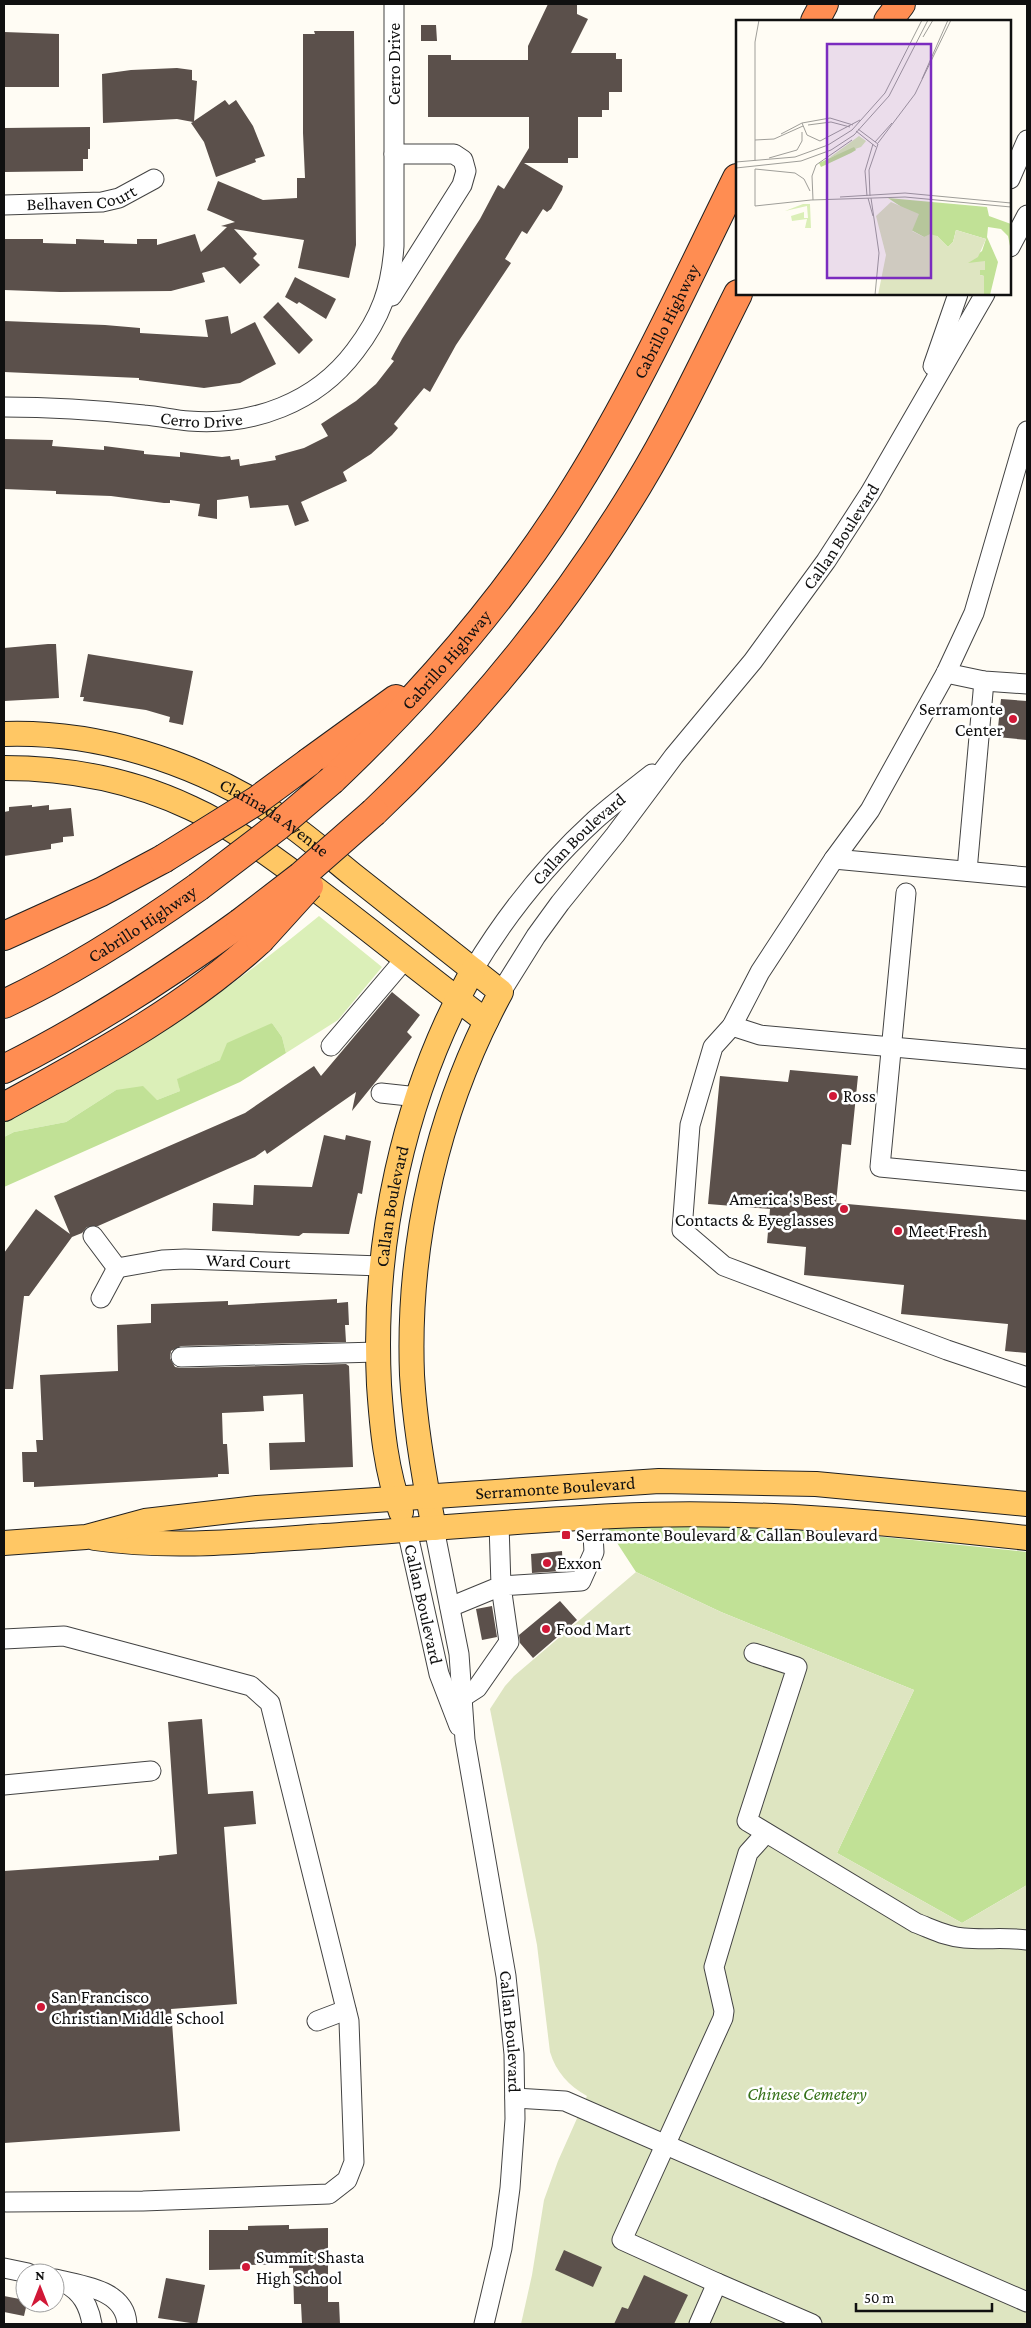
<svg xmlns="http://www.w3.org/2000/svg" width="1031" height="2328" font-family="'Crimson Pro',serif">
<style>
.green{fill:#dbefb8}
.forest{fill:#c1e196}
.cemetery{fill:#dee5c1}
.building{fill:#5b504b}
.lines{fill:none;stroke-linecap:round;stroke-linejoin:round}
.minor-casing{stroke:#434343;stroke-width:21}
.major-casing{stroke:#212121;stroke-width:26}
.highway-casing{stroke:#212121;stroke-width:30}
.minor{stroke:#fff;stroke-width:19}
.major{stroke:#ffc764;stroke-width:24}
.highway{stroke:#ff8d52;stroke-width:28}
.highway-bridge-casing{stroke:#212121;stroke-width:30;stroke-linecap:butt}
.highway-bridge{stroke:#ff8d52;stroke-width:28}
.poi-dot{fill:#d11837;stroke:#fff;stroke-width:2}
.labels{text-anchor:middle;stroke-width:5;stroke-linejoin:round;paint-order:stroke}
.street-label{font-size:18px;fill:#101010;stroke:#fff}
.poi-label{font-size:18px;fill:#101010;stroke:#fff;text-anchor:start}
.park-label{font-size:18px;font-style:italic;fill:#357118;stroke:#fff}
.inset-road{fill:none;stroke:#9f9e99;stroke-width:1}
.view{fill:#7b2cbf;fill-opacity:0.15;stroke:#7b2cbf;stroke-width:2.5}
.inset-edge{fill:none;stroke:#101010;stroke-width:2.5}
</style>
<rect width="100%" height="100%" fill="#fffcf4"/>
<path class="green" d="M319,916L382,967L338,1020L286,1053L282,1037L272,1023L220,1060L178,1079L180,1091L157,1100L116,1090L66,1122L14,1132L4,1137V1121C43,1098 85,1078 124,1055C193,1014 257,967 319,916Z"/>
<path class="forest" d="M272,1023L282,1037L286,1053L240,1082L4,1187V1137L14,1132L66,1122L116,1090L143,1086L157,1100L180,1091L177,1079L220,1060L227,1043Z
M654,1525L807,1529L1027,1552V1885L962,1923L837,1853L914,1690L721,1612L636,1572L608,1529Z"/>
<path class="cemetery" d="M636,1572L721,1612L914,1690L837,1853L962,1923L1027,1885V2324H521L532,2275L544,2200L558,2161L587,2096C569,2086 556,2072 550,2052L537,1945L490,1709L505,1686L514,1676Z"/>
<path class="building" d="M548,4H577V14L588,19L571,53H616V59H622V92H609V110H602V117H578V158H568V163H524L563,186L562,190L551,209L547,212L543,209L527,234L522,231L505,259L511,263L456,345L430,392L424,388L394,424L398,428L392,435L371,454L343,472L347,481L301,502L309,521L295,526L288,505L250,508L248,496L217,500V519L198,516L200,504L170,500V503H164L111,496L56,494V491L4,489V439L53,440L52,446L104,450V446L144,451V454L180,457V452L222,457L230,456L231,460L239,459L240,466L276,460L275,456L304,448L328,436L321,424L356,401L376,384L394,361L391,359L402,339L480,219L498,185L504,189L529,148V117H428V55H451V60H528V46Z
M421,25H436L437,41H421Z
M314,31H354L356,245L349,278L298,268L304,240L234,229L257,254L253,258L260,265L240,284L224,267L202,273L205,282L171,291L60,292L4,290V239H43V243L76,244V239L104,240V243L137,244V239H157V245L195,234L201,252L227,227L221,226L235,222L207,210L218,181L263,200L297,198V178H305L303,133V34H315Z
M4,32L59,34V87H4Z
M177,68L192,70V80L197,81L194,121L225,100L229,105L236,100L253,126L265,156L255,159L256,162L216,177L204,142L191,123L193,122L177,119L103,123L102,74L131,70Z
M90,127V149H88V159H83V171L4,172V128Z
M295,277L336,299L326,319L299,302L297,304L285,297Z
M278,302L313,340L299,354L263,317Z
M228,316L231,334L255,322L276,364L240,383L204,388L139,380V378L4,372V321L105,325L140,328V333L208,337L205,320Z
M48,644H56L59,698L4,701V648Z
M88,654L193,671L183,725L169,722L170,717L146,710L83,701L84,697H80Z
M1001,699L1027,701V740L997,737Z
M32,805V807L49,805V810L71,808L74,836L63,837V842L51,844V849L4,856V812L9,811V807Z
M392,992L420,1015L407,1032L412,1037L352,1111L356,1092L267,1154L265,1150L255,1157L98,1226L87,1227L82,1233L72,1237L29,1296H24L13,1389H4V1253L36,1209L70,1234L54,1196L245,1113L314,1066L321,1076Z
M790,1070L858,1076L851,1145L842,1144L836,1203L1027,1220V1353L1005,1351L1008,1324L901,1314L904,1285L804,1275L806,1247L767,1243L770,1209L708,1204L720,1076L788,1082Z
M324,1135L345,1140L346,1135L371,1141L362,1194L358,1193L349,1234L303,1233L299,1236L212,1231L213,1203L253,1205L254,1185L312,1187Z
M337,1299V1303L348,1302L349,1325H345L346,1342L181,1346L171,1351L170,1358L175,1367L181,1368L346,1364L349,1366L353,1467L270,1470L269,1443L305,1442L303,1394L263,1396L264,1411L222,1413L223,1444H227L229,1474H218V1477L34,1487V1482H23L22,1452H37L36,1440H43L40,1375L118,1371L117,1325L151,1323V1304L228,1301V1305Z
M562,1551L563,1571L532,1573L531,1554Z
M560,1601L577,1620L533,1658L520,1643L519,1635Z
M492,1606L497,1637L482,1640L476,1609Z
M202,1719L208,1794L253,1791L256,1824L224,1827L237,2004L171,2009L180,2131L4,2143V1871L159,1860V1856L177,1854L168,1722Z
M289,2225V2229L328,2228V2302H339L340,2324H302L301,2304H294L293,2268H289V2264L250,2265V2269L209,2270V2230H248V2226Z
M564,2250L602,2267L593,2287L555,2270Z
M644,2275L688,2295L674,2324H614L622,2307L628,2309Z
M166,2278L205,2285L197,2324L158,2318Z
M4,2296L25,2300L27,2303L24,2316L4,2312Z"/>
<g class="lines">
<defs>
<g id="minor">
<path d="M1010,179L1027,140"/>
<path id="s1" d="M4,205L102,202L119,198L154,179"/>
<path d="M1010,247L1027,215"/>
<path d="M392,296L462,185L466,171L463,160L454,154H394"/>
<path d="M933,366L958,294"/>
<path id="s2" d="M4,407C50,407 97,410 144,415C159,416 174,420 189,421C253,426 316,403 355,351C381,317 391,289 394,246V4"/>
<path d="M1027,431L974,613L946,673L870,810L834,859L760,972L732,1026L713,1047L690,1125L682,1230L724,1266L947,1350L1027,1377"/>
<path d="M946,673L984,681L1027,684"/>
<path d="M834,859L1027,877"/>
<path d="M967,871L984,681"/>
<path d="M906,893L880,1167L1027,1181"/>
<path id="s3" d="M473,970C506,915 548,863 595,820C613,804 633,789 652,774"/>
<path id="s4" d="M501,992L536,936L560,903L615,835L674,756L753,661L826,561L870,493L985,294"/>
<path d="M732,1026L760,1035L1027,1059"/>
<path d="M331,1046L405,959"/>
<path d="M381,1093L418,1097"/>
<path d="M93,1236L117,1268"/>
<path id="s5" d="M117,1268L162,1260L185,1259L381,1266"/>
<path d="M101,1298L117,1268"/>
<path d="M181,1357L378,1352"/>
<path id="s6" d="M434,1528L459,1654L465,1740L506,1976L514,2054L515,2119L510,2188L502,2248L484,2324"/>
<path id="s7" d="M407,1530L439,1674L459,1726"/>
<path d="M450,1607L501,1586L499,1524"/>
<path d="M4,1639L64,1636L251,1686L270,1703L349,2021L354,2162L347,2180L329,2194L143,2201L6,2202"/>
<path d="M754,1653L797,1667L747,1821L916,1923C932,1929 947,1937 964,1938C985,1940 1006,1937 1027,1940"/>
<path d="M463,1697L477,1688L509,1642L501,1586L581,1581L594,1552L592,1518"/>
<path d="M4,1785L151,1771"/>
<path d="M317,2021L346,2010"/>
<path d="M515,2098L565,2101L1027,2302"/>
<path d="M4,2268L28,2273"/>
<path d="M55,2279C82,2286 125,2289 127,2324"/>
<path d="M65,2283C82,2292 89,2306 92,2324"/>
<path d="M717,2283L622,2240L723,2018L724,2011L714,1967L748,1853L766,1833"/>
<path d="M699,2324L717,2283L812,2324"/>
</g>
<g id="major">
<path id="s8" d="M4,734C97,731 191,761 269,810C299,829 326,853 353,875C402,914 452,953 501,992C438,1108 407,1242 412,1375C415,1427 424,1478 434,1528"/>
<path d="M4,768C68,768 132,780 191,808C233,827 272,857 309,884C369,929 426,976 486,1021"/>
<path id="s9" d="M401,1512C386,1471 382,1429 379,1385C372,1242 403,1096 473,970"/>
<path d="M95,1538C171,1549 248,1541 324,1536C421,1529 518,1521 615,1516C753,1509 890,1523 1027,1538"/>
<path id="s10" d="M4,1543L86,1537L145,1521L257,1508L659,1481L816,1484L1027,1504"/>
</g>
<g id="highway">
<path d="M815,21L824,4"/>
<path d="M888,21L901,4"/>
<path d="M309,762L396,699"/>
<path id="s11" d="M332,780C425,692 510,594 577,485C638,387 686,281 737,178"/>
<path d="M374,812C476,715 565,606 638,485C675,424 706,358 738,294"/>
<path d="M4,936L101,892L163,859"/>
<path id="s12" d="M4,1004C72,972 136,931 198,887"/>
<path d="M4,1069C88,1027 164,978 240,923"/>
<path d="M4,1107C93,1058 184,1010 260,940"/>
</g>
</defs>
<use href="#minor" class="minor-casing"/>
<use href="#major" class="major-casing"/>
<use href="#highway" class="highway-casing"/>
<use href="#minor" class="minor"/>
<use href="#major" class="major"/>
<use href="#highway" class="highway"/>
<defs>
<path id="highway-bridge" d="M163,859L256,801L309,762
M198,887L278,826L332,780
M240,923L301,876L374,812
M260,940L309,886"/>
</defs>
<use href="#highway-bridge" class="highway-bridge-casing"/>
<use href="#highway-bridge" class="highway-bridge"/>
</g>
<g class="poi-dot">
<circle cx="1013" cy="719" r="5"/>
<circle cx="833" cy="1096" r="5"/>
<circle cx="844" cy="1209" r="5"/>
<circle cx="898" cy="1231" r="5"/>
<rect x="561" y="1530" width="10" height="10" rx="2.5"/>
<circle cx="547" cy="1563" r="5"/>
<circle cx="546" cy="1629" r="5"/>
<circle cx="41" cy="2007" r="5"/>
<circle cx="246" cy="2267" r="5"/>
</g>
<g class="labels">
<g class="street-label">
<text transform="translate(394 64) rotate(-90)" y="6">Cerro Drive</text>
<text dy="6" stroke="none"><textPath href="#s1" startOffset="78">Belhaven Court</textPath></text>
<text dy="6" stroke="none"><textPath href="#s11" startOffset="571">Cabrillo Highway</textPath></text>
<text dy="6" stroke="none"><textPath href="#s2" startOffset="198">Cerro Drive</textPath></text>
<text dy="6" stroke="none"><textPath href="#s4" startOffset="569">Callan Boulevard</textPath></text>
<text dy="6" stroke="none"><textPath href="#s11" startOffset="166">Cabrillo Highway</textPath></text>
<text dy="6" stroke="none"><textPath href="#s8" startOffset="288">Clarinada Avenue</textPath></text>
<text dy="6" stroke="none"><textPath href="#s3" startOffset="169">Callan Boulevard</textPath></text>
<text dy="6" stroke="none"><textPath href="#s12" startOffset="160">Cabrillo Highway</textPath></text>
<text dy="6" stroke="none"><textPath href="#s9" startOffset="309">Callan Boulevard</textPath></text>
<text dy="6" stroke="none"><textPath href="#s5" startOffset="132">Ward Court</textPath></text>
<text dy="6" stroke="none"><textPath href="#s10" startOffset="555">Serramonte Boulevard</textPath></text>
<text dy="6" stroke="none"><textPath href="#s7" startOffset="76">Callan Boulevard</textPath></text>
<text dy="6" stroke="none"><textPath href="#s6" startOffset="510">Callan Boulevard</textPath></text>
</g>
<g class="poi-label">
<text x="1003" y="715" text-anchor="end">Serramonte<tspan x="1003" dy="21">Center</tspan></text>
<text x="843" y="1102">Ross</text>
<text x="834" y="1205" text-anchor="end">America's Best<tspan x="834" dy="21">Contacts &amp; Eyeglasses</tspan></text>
<text x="908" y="1237">Meet Fresh</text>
<text x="576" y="1541">Serramonte Boulevard &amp; Callan Boulevard</text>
<text x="557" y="1569">Exxon</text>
<text x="556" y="1635">Food Mart</text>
<text x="51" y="2003">San Francisco<tspan x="51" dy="21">Christian Middle School</tspan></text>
<text x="256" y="2263">Summit Shasta<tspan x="256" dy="21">High School</tspan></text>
</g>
<g class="park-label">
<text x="807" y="2100">Chinese Cemetery</text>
</g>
</g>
<g transform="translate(736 20)">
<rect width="275" height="275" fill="#fffcf4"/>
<path d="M123,116L130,121L125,127L93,138ZM67,184H74L75,208H69L71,199L56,201L55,196L68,192V198H72L71,186L49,191Z" fill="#dbefb8"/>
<path d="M118,127L120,130L115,133L85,147L83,143ZM152,178L251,187L253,196L275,204V231L272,216L265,209L252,207L251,217L262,242L254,275H248V256L244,255L242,243H231L246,231L250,219L220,210L217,222L212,227L201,216L188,217L175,210L164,186Z" fill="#c1e196"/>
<path d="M155,182L183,194L176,211L188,217L194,214L201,216L212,227L217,222L220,210L250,219L242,237L232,243L249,241V250H244V255L248,256V275H142L150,235L140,196Z" fill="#dee5c1"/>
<path class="inset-road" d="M187,17L197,0M186,59L212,0M66,103L94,98L117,105M66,103L71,115L84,121L124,100M72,105L95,102L114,107M122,109L142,124L133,150L134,176M120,111L140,127M45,114L66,103M19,120L38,119L67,106M139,122L156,103M142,123L179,74L215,0M33,138L61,130L66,121V112M19,141V22L23,0M0,142L59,137L92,125L116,110L149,73L186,0M0,148L65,141L95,130L118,115L153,76L192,0M19,149V186L75,180M19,149L59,153L68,159L74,171M131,176L129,151L137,124M104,177L169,173L275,183M132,178L137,196M135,178L143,233L139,275M75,180L169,177L275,187M77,180L76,156L80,145L116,120"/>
<path class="view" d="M91,24H195V258H91Z"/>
<rect width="275" height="275" class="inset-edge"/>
</g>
<rect width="1031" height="2328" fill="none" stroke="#101010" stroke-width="10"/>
<g transform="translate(40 2288)"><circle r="24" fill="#ffffff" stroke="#9f9f9f"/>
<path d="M0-4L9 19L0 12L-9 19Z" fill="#d11837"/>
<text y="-8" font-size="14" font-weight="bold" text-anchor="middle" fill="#101010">N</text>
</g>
<path d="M856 2303v8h136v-8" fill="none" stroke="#101010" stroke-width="2.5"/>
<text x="864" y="2303" font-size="15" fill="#101010" stroke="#ffffff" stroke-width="4" paint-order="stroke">50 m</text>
</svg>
